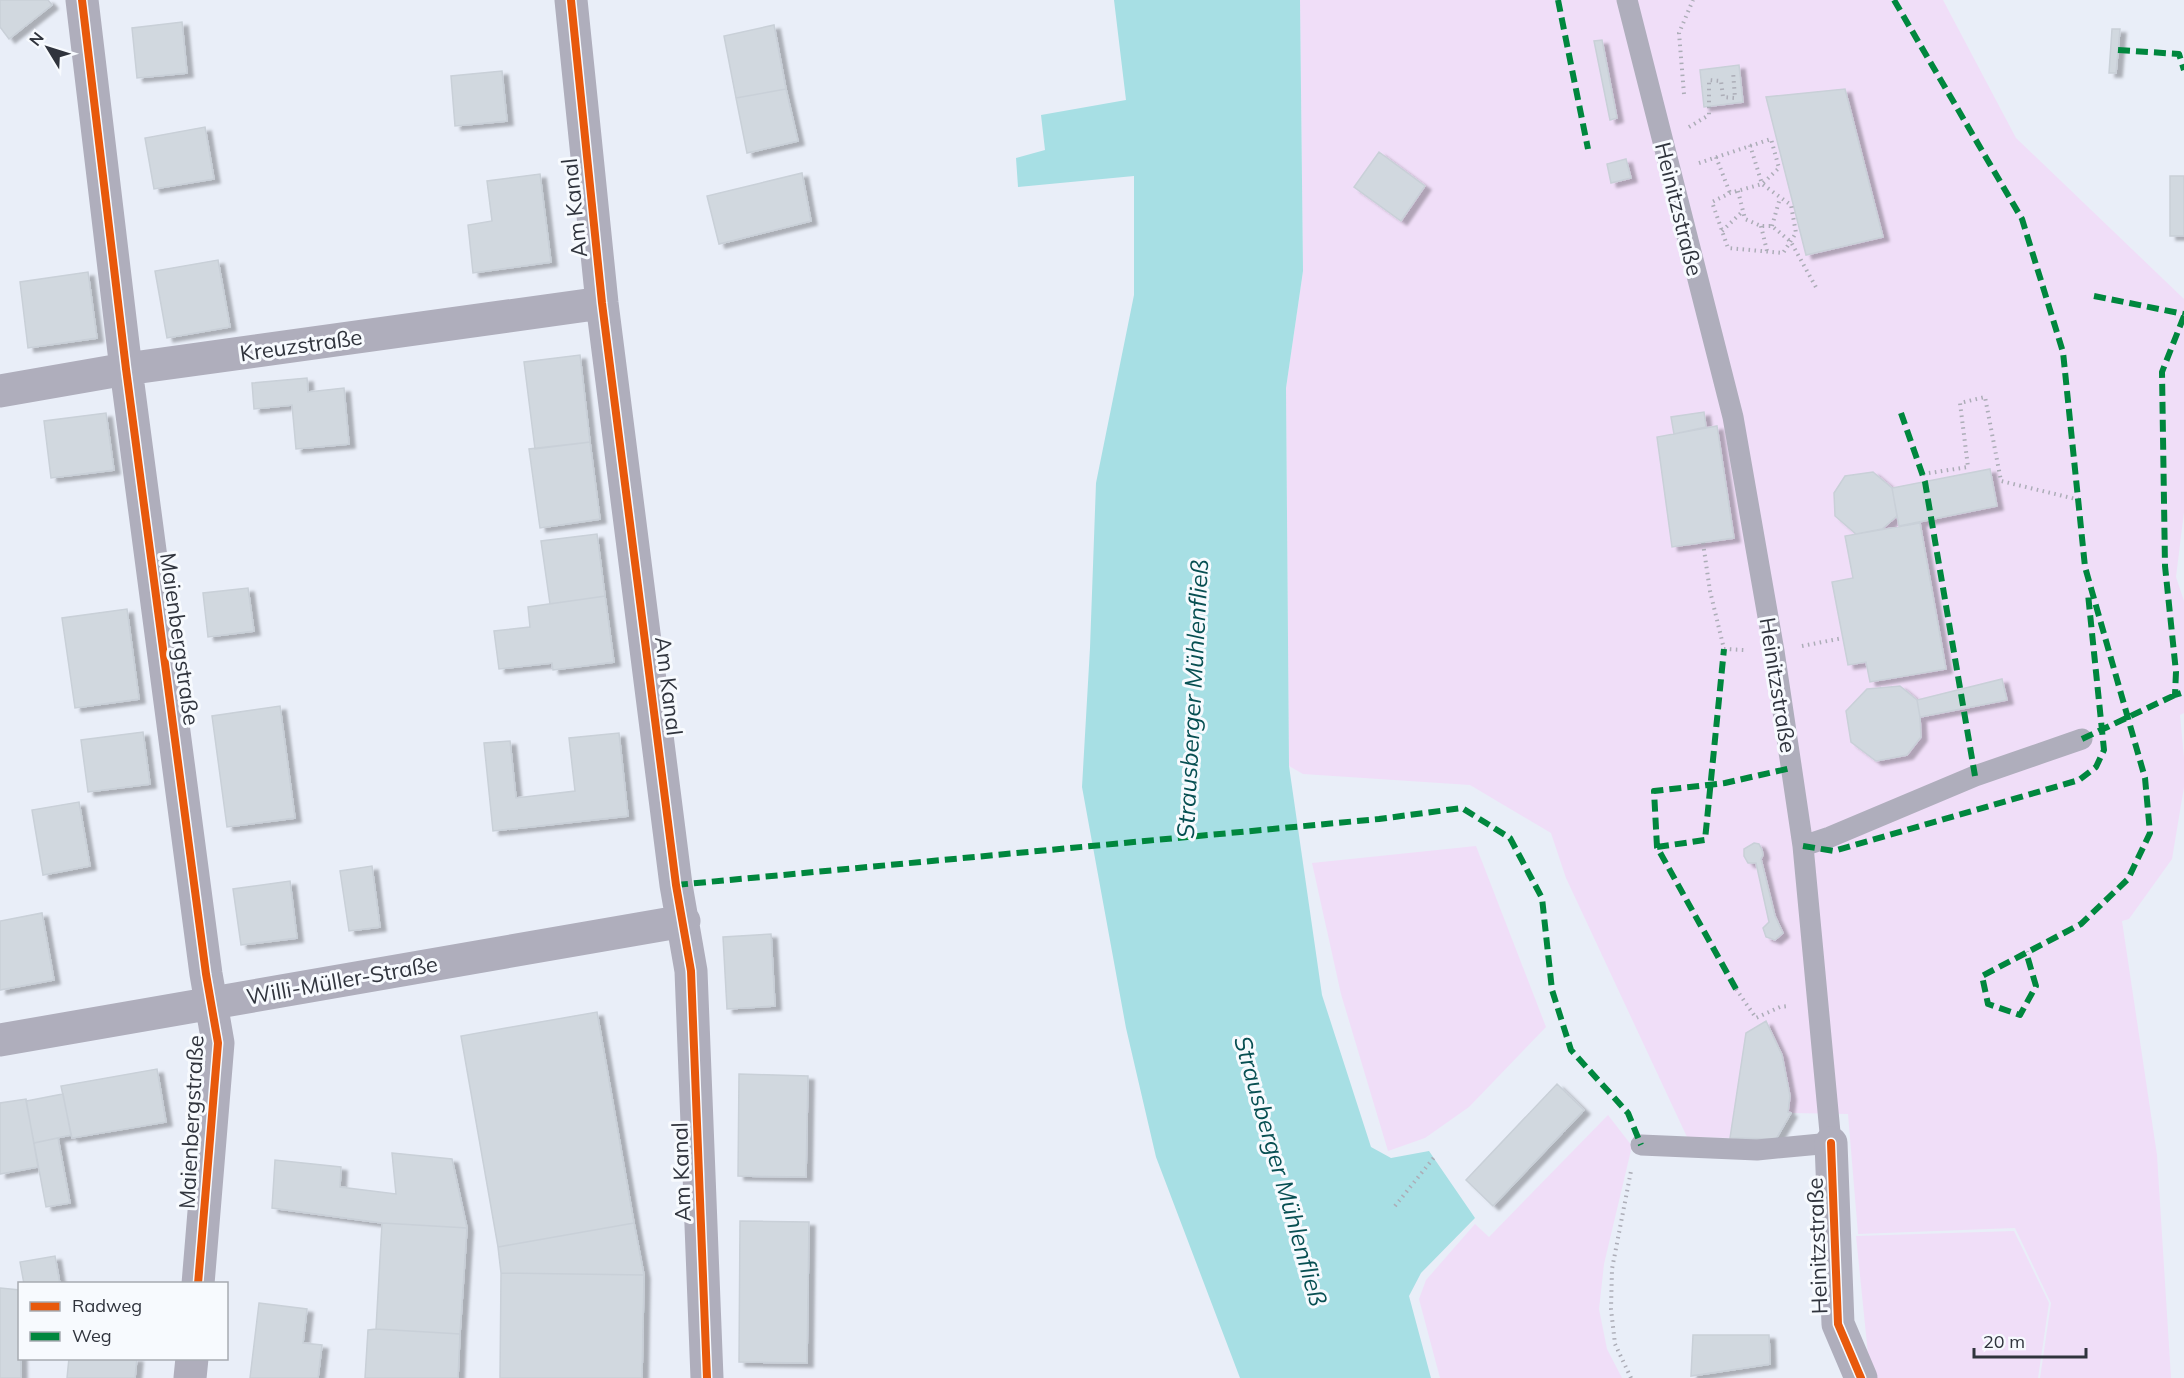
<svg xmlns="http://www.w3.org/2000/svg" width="2184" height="1378" font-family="Mulish,sans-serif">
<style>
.green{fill:#f0def8}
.water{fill:#a7dfe4}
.building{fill:#d1d8df;stroke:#c9d0d8;stroke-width:1.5;filter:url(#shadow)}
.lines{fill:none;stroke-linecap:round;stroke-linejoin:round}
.path{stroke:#acadb7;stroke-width:4;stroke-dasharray:1.5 4.5;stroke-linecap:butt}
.lane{stroke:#afaebc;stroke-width:21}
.street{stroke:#afaebc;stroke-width:33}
.quiet{stroke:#00873e;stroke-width:6;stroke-dasharray:12 6;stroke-linecap:butt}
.cycleway-casing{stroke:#f7fafe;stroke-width:11}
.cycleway{stroke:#e8590c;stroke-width:8}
.labels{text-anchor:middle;stroke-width:6;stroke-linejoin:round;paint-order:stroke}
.street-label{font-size:22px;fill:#30343d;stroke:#f7fafe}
.water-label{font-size:24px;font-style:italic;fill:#074f52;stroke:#f7fafe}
</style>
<defs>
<filter id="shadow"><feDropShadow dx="6" dy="4" stdDeviation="1.5" flood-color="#0004"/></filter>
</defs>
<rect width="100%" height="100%" fill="#e9eef8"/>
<path class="green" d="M1300,0H1943L2016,138L2184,299V512L2176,577L2184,601V713L2180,715L2184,758V787L2172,859L2129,919L2122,921L2157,1155L2171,1378H2040L2051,1303L2015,1228L1858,1234L1848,1114L1791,1113L1776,1139L1687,1137L1566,878L1551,833L1470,785L1303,774L1289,766L1286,388L1303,271Z
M1476,846L1546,1027L1469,1107L1425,1138L1388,1151L1341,994L1312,863Z
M1608,1115L1632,1146L1604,1264L1599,1309L1607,1349L1622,1378H1440L1419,1299L1426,1280L1475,1224L1489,1237Z
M2014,1231L2049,1303L2038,1378H1875L1869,1364L1856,1236Z"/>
<path class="water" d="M1114,0H1300L1303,271L1286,388L1289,766L1322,995L1371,1147L1391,1158L1429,1151L1475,1218L1421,1273L1409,1296L1431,1378H1240L1156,1157L1126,1028L1082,787L1090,648L1096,483L1134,295V176L1018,187L1016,158L1045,150L1041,115L1126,100Z"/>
<path class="building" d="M0,0H48L52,5L9,39L0,27Z
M182,22L187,73L137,78L132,28Z
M774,25L786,89L736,98L724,36Z
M2112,29H2120L2116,73H2109Z
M1602,40L1617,118L1610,120L1594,41Z
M1739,65L1743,102L1704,107L1700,70Z
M502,71L507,121L455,126L451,76Z
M786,89L798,141L747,153L736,98Z
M1845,89L1883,237L1806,255L1766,97Z
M205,127L214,179L154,189L145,138Z
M1379,152L1425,186L1401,221L1354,187Z
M1626,159L1631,178L1611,183L1607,164Z
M802,173L811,221L719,244L707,196Z
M540,174L551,262L473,273L468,225L492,221L487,181Z
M2170,176H2184V236H2170Z
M218,260L230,327L167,338L155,271Z
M88,272L97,338L28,348L20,282Z
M580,355L590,442L535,449L524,362Z
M307,378L308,392L344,388L349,444L296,449L292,405L254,409L252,383Z
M1704,412L1706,427L1674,434L1671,417Z
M106,413L114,470L51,478L44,421Z
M1717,426L1734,538L1672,547L1657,437Z
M590,442L600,519L540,528L529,449Z
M1990,469L1997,506L1899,526L1892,488Z
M1873,472L1892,488L1897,516L1882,529L1856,534L1835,516L1834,493L1845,476Z
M1920,523L1946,669L1870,682L1866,662L1848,665L1832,582L1853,578L1845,536Z
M597,534L605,596L550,604L541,541Z
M248,588L254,631L208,637L203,593Z
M605,596L614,662L553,670L552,663L499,669L494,631L530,627L528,607Z
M127,609L139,699L75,708L62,618Z
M2002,679L2007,700L1920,717L1917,700Z
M1900,686L1917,700L1920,717L1921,737L1907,755L1876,761L1851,742L1846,711L1867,689Z
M280,706L295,818L227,827L212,716Z
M143,732L150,784L88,792L81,740Z
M619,733L628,816L493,831L484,743L510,741L516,798L575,791L569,738Z
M79,802L90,866L43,875L32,810Z
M1754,843L1759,844L1762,850L1763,855L1761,859L1775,916L1783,933L1775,940L1766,937L1763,928L1769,922L1756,863H1748L1744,856V849Z
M372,866L380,927L349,931L340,871Z
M290,881L297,938L241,945L233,889Z
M42,913L54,980L0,990V921Z
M771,934L775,1006L727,1009L723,937Z
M597,1012L634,1223L498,1247L461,1036Z
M1766,1021L1782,1055L1790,1096L1788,1112L1791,1113L1776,1139L1730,1138L1746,1033Z
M157,1069L166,1122L72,1138L61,1086Z
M739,1074L808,1076L806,1177L738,1176Z
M1557,1084L1584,1110L1493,1206L1466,1180Z
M63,1094L71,1135L34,1143L26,1101Z
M26,1099L38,1167L0,1174V1103Z
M58,1138L70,1203L46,1207L34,1143Z
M392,1153L452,1159L467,1228L382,1223L272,1208L275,1160L341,1167L340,1187L396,1194Z
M740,1221L809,1222L807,1363L739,1362Z
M382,1223L467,1228L460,1334L376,1329Z
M634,1223L644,1275L501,1273L498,1247Z
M55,1256L60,1284H24L20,1262Z
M501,1273L644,1275L642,1378H500Z
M0,1288L20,1290L21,1378H0Z
M259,1303L307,1309L303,1343L322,1345L318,1378H250Z
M376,1329L460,1334L458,1378H365L368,1330Z
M1693,1335H1769L1770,1364L1691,1376Z
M69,1358H137L135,1378H67Z"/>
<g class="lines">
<path class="path" d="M1684,94L1679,33L1693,0
M1689,127L1709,115V80L1721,81L1723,97L1735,98L1733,71
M1716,157L1730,193
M1699,163L1771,139L1779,168L1762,184L1730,193L1712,202L1728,248L1783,253L1796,233L1791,205L1762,184L1750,145
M1738,191L1745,219L1761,226H1772L1791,242L1817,289
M1761,226L1767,251
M1772,226L1780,198
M1722,231L1743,211
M1923,474L1968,467L1960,403L1985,397L2001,481L2080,500
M1703,543L1710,591L1724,649L1744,650
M1802,646L1843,638
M1736,989L1756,1018L1780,1007L1788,1006
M1395,1206L1436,1155
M1631,1378L1615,1344L1611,1309L1612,1269L1631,1171"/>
<path class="lane" d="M1627,0L1733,417L1774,651L1803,846L1831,1143L1757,1150L1641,1145
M1803,846L1830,837L1975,776L2082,739"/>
<path class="street" d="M82,0L126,369L206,974L218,1043L198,1284
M571,0L602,303L676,885L691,971L707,1378
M0,391L126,369L602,303
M0,1040L684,921
M1831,1143L1838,1324L1861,1378
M190,1378L192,1358"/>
<path class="quiet" d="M1558,0L1588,149
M1894,0L2022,219L2063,352L2085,567L2145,778L2150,833L2128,879L2081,924L1982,976L1988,1004L2020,1015L2036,986L2026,952
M2118,50L2179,54L2184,70
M2094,296L2184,314
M2184,316L2162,372L2165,566L2176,672L2175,695L2184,692
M1901,413L1925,482L1975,776
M2082,739L2175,695
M1803,846L1834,851L2079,780L2096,767L2104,750L2088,594
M1657,847L1705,840L1724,649
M676,885L1379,819L1462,808L1510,838L1542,898L1552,990L1571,1050L1628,1113L1641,1145
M1736,989L1657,847L1654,791L1725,783L1791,768"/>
<defs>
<path id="cycleway" d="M82,0L126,369L206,974L218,1043L198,1284
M571,0L602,303L676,885L691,971L707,1378
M1831,1143L1838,1324L1861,1378"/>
</defs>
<use href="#cycleway" class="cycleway-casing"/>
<use href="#cycleway" class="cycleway"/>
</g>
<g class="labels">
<g class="street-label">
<text transform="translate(574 208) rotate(-96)" y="8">Am Kanal</text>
<text transform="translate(1679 209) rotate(76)" y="8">Heinitzstraße</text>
<text transform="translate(301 345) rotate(-8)" y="8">Kreuzstraße</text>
<text transform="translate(180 639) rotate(82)" y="8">Maienbergstraße</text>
<text transform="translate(1778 685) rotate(81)" y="8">Heinitzstraße</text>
<text transform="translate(669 686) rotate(83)" y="8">Am Kanal</text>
<text transform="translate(342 980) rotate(-10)" y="8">Willi-Müller-Straße</text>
<text transform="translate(191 1122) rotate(-87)" y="8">Maienbergstraße</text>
<text transform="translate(681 1172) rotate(-92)" y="8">Am Kanal</text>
<text transform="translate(1817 1246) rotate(-92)" y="8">Heinitzstraße</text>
</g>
<g class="water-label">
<text transform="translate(1193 699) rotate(-87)" y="8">Strausberger Mühlenfließ</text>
<text transform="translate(1280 1171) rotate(74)" y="8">Strausberger Mühlenfließ</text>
</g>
</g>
<rect x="18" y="1282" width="210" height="78" fill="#f7fafe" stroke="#a7abb1" stroke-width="1.5"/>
<rect x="30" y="1302" width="30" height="9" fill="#e8590c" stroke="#a7abb1" stroke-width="1.5"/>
<text x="72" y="1312" font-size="18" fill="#30343d">Radweg</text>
<rect x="30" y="1332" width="30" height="9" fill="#00873e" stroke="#a7abb1" stroke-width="1.5"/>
<text x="72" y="1342" font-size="18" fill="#30343d">Weg</text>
<g transform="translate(48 48) rotate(308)" stroke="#f7fafe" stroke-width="4.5" paint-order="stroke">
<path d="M0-4.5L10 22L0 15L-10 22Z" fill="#30343d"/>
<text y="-9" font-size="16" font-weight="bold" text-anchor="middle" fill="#30343d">N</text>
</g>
<path d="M1974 1348v9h112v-9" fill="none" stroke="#30343d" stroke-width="3"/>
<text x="1983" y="1348" font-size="18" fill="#30343d" stroke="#f7fafe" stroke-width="4.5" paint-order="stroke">20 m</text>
</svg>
